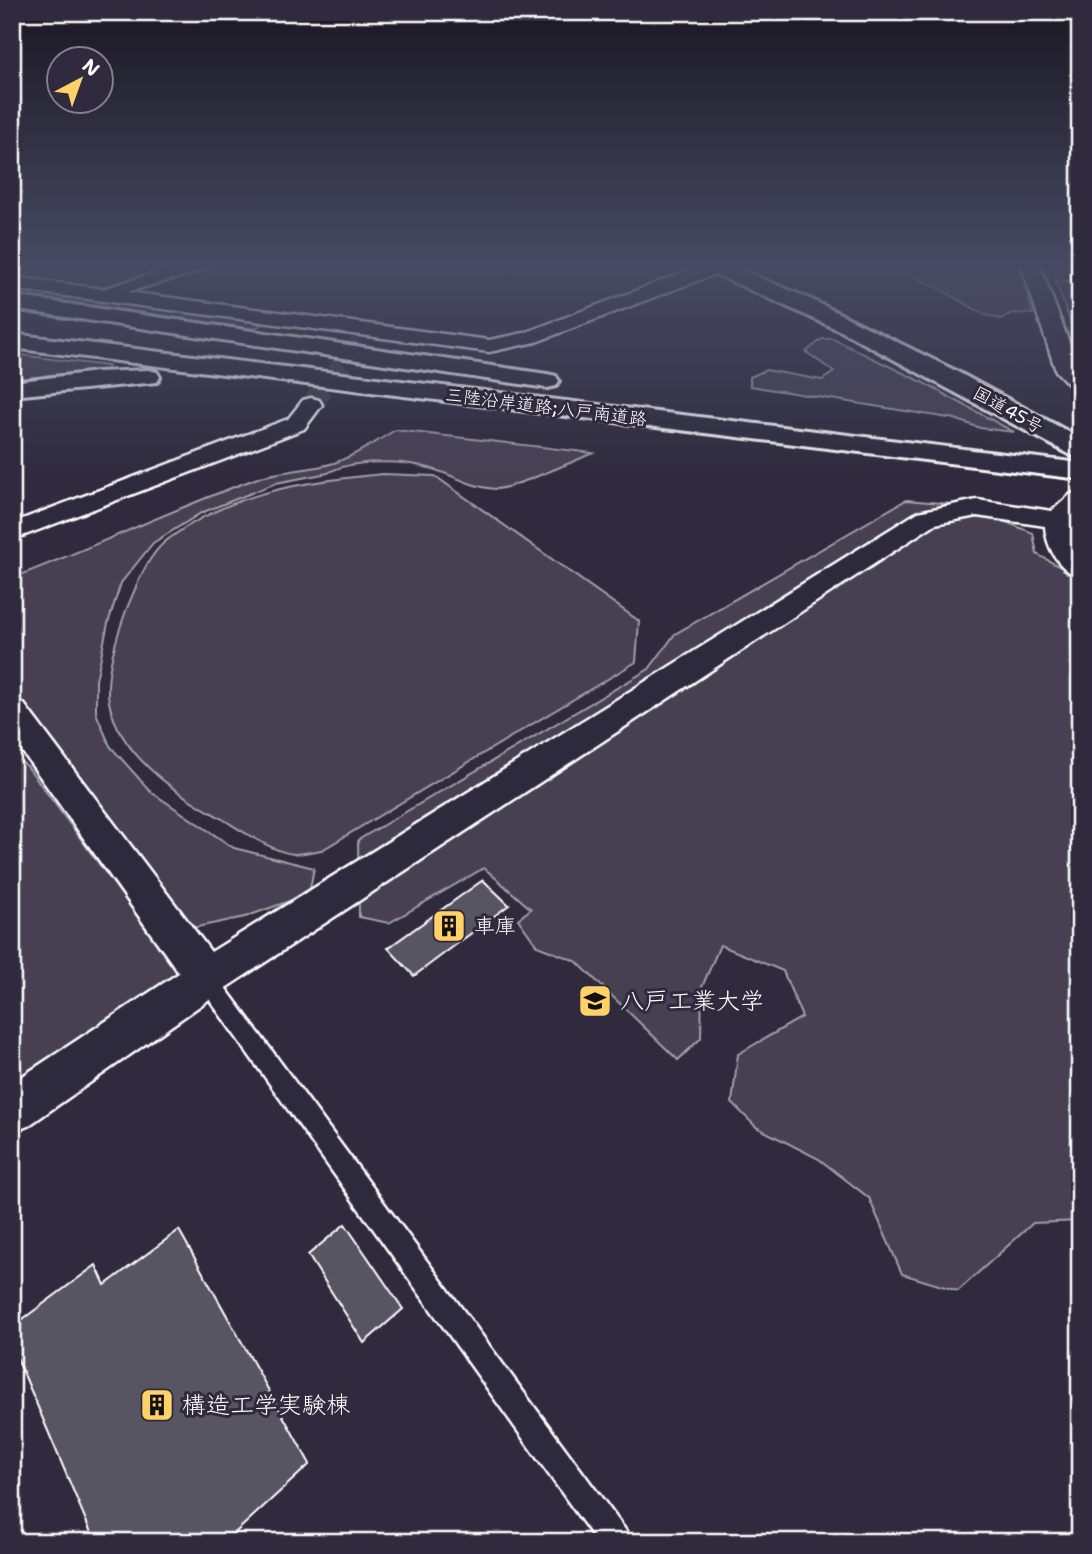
<svg xmlns="http://www.w3.org/2000/svg" width="1092" height="1554" font-family="'Shantell Sans','Klee One',sans-serif">
<style>
.green{fill:#464152;stroke:#a2a0a8;stroke-width:2}
.building{fill:#595564;stroke:#fff;stroke-width:2}
.lines{fill:none;stroke-linecap:round;stroke-linejoin:round}
.street-tunnel{stroke:#443f50;stroke-width:21;stroke-dasharray:21 10;stroke-linecap:butt}
.lane-casing{stroke:#fff;stroke-width:5}
.street-casing{stroke:#fff;stroke-width:5}
.highway-casing{stroke:#fff;stroke-width:6}
.lane{fill:#2f2a3d;fill-rule:evenodd}
.street{fill:#2f2a3d;fill-rule:evenodd}
.highway{fill:#2f2a3d;fill-rule:evenodd}
.labels{text-anchor:middle;stroke-width:6;stroke-linejoin:round;paint-order:stroke}
.far-street-label{font-size:18px;fill:#fff;stroke:#2f2a3d}
.poi-label{font-size:21px;fill:#fff;stroke:#2f2a3d;text-anchor:start}
.near-poi-label{font-size:24px;fill:#fff;stroke:#2f2a3d;text-anchor:start}
</style>
<rect width="100%" height="100%" fill="#2f2a3d"/>
<filter id="ink" filterUnits="userSpaceOnUse"><feTurbulence type="fractalNoise" baseFrequency=".0143" numOctaves="2"/><feDisplacementMap in="SourceGraphic" scale="14" xChannelSelector="R" yChannelSelector="G"/><feConvolveMatrix kernelMatrix="1 2 1 2 8 2 1 2 1" color-interpolation-filters="sRGB"/></filter>
<g filter="url(#ink)">
<path class="green" d="M12,264H188L84,296L266,322L254,329L12,293Z
M883,264H1019L1033,314L1012,313L1001,319L985,315L933,285Z
M1055,280L1080,282V330L1073,329Z
M822,339H833L922,382L1014,432L980,428L955,419L750,386V377L766,370L822,380L834,372L806,352Z
M12,354L108,366L106,371L49,375L12,382Z
M395,430L593,453C574,461 512,489 496,489C472,488 452,474 429,468C404,460 351,459 328,473L276,483L201,513L153,543L121,583L108,623L96,680V713L110,746L151,792L234,848L314,868L309,894L245,917L188,929L12,697V578C94,547 173,509 255,479C280,470 309,471 334,463C356,455 376,442 395,430Z
M383,474L435,476L639,621L636,662L322,850C313,851 304,854 295,854C275,854 238,828 219,817C175,793 119,754 109,702C104,676 118,632 127,608C137,585 147,556 167,540C233,491 303,482 383,474Z
M906,500L963,505L1033,533L1037,554L1062,568L1080,586V1221L1033,1223L958,1291L902,1274L869,1198L819,1159L756,1127L732,1103L738,1054L802,1017L783,971L720,945L702,987L701,1038L678,1060L576,961L537,946L518,919L531,909L484,868L389,923L359,917L358,840L649,669L675,634Z
M12,756L27,766L180,974L12,1081Z"/>
<path class="building" d="M483,880L509,905L414,976L388,948Z
M345,1224L403,1309L364,1343L308,1255Z
M179,1230L310,1464L225,1542H95L12,1346V1327L96,1265L105,1285Z"/>
<g class="lines">
<path class="street-tunnel" d="M311,405L361,342"/>
<defs>
<path id="lane" d="M206,969L213,971L626,1531L630,1542H597L199,985L196,978L199,971Z"/>
<path id="street" d="M183,264H213L211,268L127,292L489,340L524,333L706,264H723L725,267L723,271L536,342L489,352L12,289V277L103,289Z
M1021,264H1039L1080,371V390L1072,388L1056,371Z
M311,398L319,400L322,405L304,429L12,540V523L288,419L303,400Z
M1080,492V514L1072,522L1074,542L1080,549V577C1059,571 1046,546 1045,526L977,516L935,524L221,991L28,1126L12,1132V1083L179,973L12,737V700L24,704L211,952L918,512L977,500L1052,511L1071,494Z"/>
<path id="highway" d="M699,264H727L812,300L952,369L1080,438V457L1071,455L843,332L702,268Z
M12,296L547,374L556,376L559,381L556,386L547,388L12,309Z
M12,334L1080,463V479L12,348Z
M148,370L157,372L160,377L157,382L12,396V382L97,372Z"/>
</defs>
<use href="#lane" class="lane-casing"/>
<use href="#street" class="street-casing"/>
<use href="#highway" class="highway-casing"/>
<use href="#lane" class="lane"/>
<use href="#street" class="street"/>
<use href="#highway" class="highway"/>
</g>
</g>
<linearGradient id="sky" x2="0" y2="1"><stop stop-color="#1a1722"/><stop offset="0.55" stop-color="#474a62"/><stop offset="1" stop-color="#474a62" stop-opacity="0"/></linearGradient>
<rect width="1092" height="482" fill="url(#sky)"/>
<defs>
<symbol id="building-square" viewBox="-11 -11 22 22"><rect x="-9" y="-9" width="18" height="18" rx="4" fill="#ffd166" stroke="#2f2a3d"/><path d="M-4-6H4V6H1V3H-1V6H-4ZM-2.5-4.3h1.7v1.8h-1.7ZM.8-4.3h1.7v1.8H.8ZM-2.5-1h1.7V.8h-1.7ZM.8-1h1.7V.8H.8Z" fill="#111"/></symbol>
<symbol id="university-square" viewBox="-11 -11 22 22"><rect x="-9" y="-9" width="18" height="18" rx="4" fill="#ffd166" stroke="#2f2a3d"/><path d="M0-5L7-2L0 1L-7-2ZM-4 1L0 2.5L4 1V4Q0 6-4 4Z" fill="#111"/></symbol>
</defs>
<g fill-rule="evenodd">
<use href="#building-square" x="430" y="907" width="38" height="38"/>
<use href="#university-square" x="576" y="982" width="38" height="38"/>
<use href="#building-square" x="138" y="1386" width="38" height="38"/>
</g>
<g class="labels">
<g class="far-street-label">
<text transform="translate(546 407) rotate(7)" y="6">三陸沿岸道路;八戸南道路</text>
<text transform="translate(1008 410) rotate(29)" y="6">国道45号</text>
</g>
<g class="poi-label">
<text x="474" y="933">車庫</text>
</g>
<g class="near-poi-label">
<text x="620" y="1009">八戸工業大学</text>
<text x="182" y="1413">構造工学実験棟</text>
</g>
</g>
<rect width="1092" height="1554" fill="none" stroke="#2f2a3d" stroke-width="42"/>
<rect x="21" y="21" width="1050" height="1512" fill="none" stroke="#fff" stroke-width="2.5" filter="url(#ink)"/>
<g transform="translate(80 80) rotate(41)"><circle r="33" fill="#2f2a3d" stroke="#827f8b" stroke-width="2"/>
<path d="M0-5L12 26L0 18L-12 26Z" fill="#ffd166"/>
<text y="-10" font-size="19" font-weight="bold" text-anchor="middle" fill="#ffffff">N</text>
</g>
</svg>
